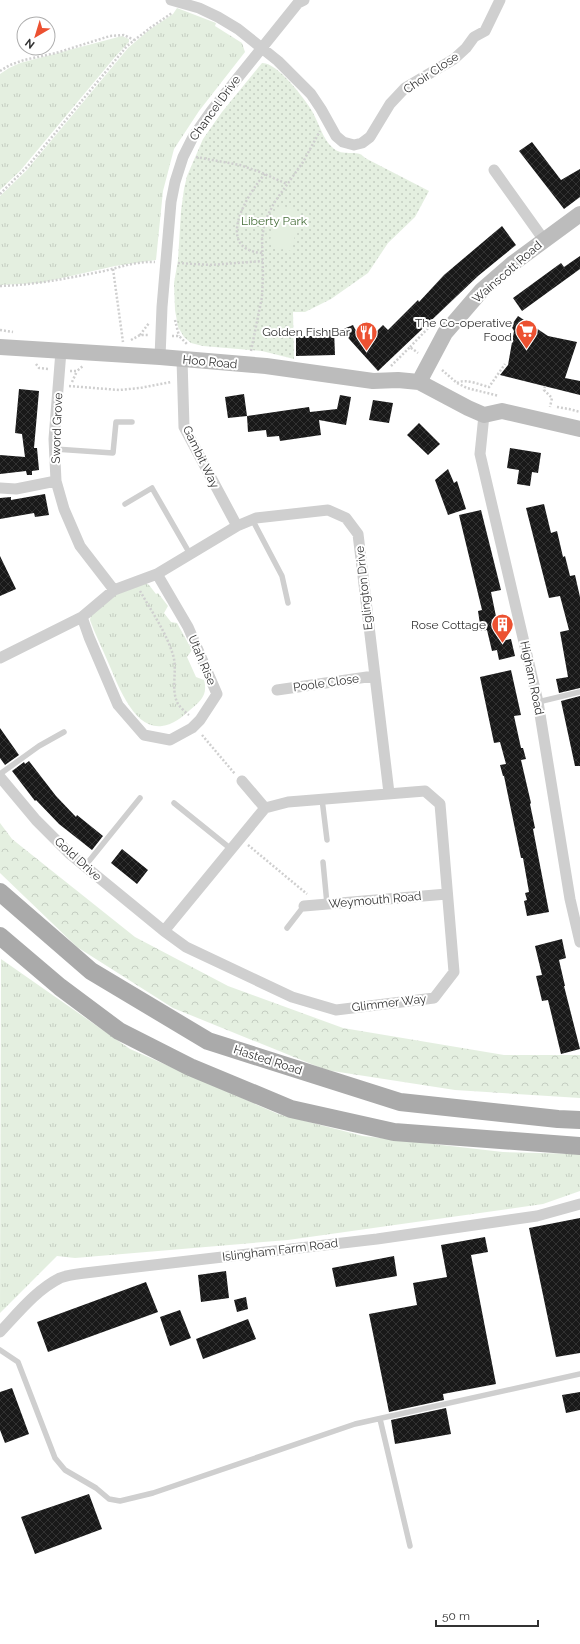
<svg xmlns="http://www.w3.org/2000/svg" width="580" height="1644" font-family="Raleway,sans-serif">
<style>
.grass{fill:url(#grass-tufts)}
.forest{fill:url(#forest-crowns)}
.park{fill:url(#park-dots)}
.garden{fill:#e4efe0}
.building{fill:url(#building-cross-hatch)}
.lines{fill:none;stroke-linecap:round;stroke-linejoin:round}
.path{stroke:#cfcfcf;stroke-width:2.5;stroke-dasharray:2 2;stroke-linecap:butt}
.lane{stroke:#cfcfcf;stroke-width:5.5}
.street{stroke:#cfcfcf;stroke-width:11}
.secondary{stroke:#bcbcbc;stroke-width:16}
.primary{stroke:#aaa;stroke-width:18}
.labels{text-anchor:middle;stroke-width:4;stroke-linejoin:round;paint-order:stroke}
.street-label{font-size:12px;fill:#323232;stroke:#fff}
.park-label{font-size:12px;fill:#48703c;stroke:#fff}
.poi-label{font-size:12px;fill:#323232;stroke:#fff;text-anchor:end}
</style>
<defs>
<pattern id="grass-tufts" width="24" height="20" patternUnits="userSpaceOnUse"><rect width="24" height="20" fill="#e4efe0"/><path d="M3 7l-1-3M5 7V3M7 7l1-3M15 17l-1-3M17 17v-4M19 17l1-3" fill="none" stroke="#c4cdc1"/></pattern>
<pattern id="forest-crowns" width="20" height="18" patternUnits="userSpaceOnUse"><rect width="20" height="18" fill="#e4efe0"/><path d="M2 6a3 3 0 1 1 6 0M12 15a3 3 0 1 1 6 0" fill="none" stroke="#c4cdc1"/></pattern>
<pattern id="park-dots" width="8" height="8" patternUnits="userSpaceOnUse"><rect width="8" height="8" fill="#e4efe0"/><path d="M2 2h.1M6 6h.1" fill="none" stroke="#c4cdc1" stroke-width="1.8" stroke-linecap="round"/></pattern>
<pattern id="building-cross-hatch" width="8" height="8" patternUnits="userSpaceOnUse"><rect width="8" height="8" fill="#191919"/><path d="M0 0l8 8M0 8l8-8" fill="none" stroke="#323232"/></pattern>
</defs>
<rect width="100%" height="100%" fill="#fff"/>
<path class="grass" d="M177,8L216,23L215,26L242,43L245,52L199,111L174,149L163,191L156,260L115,266L40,283L0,285V196L26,171L128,48L149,30L173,14Z
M122,36L129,39V42L115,57L20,171L0,190V74L9,68L20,63Z
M144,582L149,585L156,594L158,593L168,606L164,613L171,622L177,623L192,650L187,657L196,677L204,680C208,695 201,701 190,710C182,717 173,725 162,726C133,730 117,682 108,662C102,648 95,634 90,620L91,614L117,592Z
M1,959L130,1049L278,1114L363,1136L503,1152L580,1154V1191L543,1204L288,1240L75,1258L57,1256L0,1313Z"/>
<path class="forest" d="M0,823L12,839L135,937L228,986L343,1028L504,1055H580V1098L455,1090L326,1070L173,1008L77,947L0,873Z"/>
<path class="park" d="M262,63C277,62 305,99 312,111C319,123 323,140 333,148C342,156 352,151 360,154C362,155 365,158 367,159L429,191L415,217L388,243L368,273L331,299L305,312H293L294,359L262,351L203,346L191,343L184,337L178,327L175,310L174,283L178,260L181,211L184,189L187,176L203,139L222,112Z"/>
<path class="garden" d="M279,206L287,207L291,206L294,209L301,213L291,251L283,249L279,250L276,247L269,244Z"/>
<path class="building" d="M532,142L561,180L580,169V197L564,209L519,151Z
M502,226L516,245L478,276L378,371L341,330L353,325L355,329L367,341L383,325L388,330L418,300L419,302L444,275Z
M580,256V269L522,311L513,298L561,263L564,267Z
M518,316L548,336L577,342L565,378L580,381V395L500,375L508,365L514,331L511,326Z
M321,330H334L335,355L296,356V336H322Z
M19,389L39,391L34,448H37L39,470L32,471V475H27L26,471L0,474V455L25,457L22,434L15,433Z
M244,394L247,416L228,418L225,397Z
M340,395L351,397L346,425L319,420L321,435L280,441L279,436L267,437L266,430L248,432L247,416L309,407L310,412L337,409Z
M373,400L393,403L389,423L369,420Z
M419,423L440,444L428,455L407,435Z
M510,448L541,453L538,473L532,472L530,486L517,484L519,470L507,468Z
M448,469L454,483L457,481L466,509L448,515L435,480Z
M45,494L49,515L35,517L34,513L0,519V498L11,497V500Z
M544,504L551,533L557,531L563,557L565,556L570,576L575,575L580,597V688L559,693L556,679L568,677L560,632L569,630L560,596L549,598L526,508Z
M481,510L501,590L491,592L501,641L511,639L515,656L499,660L497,650L492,651L487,630L481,631L478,611L482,610L459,515Z
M0,556L16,589L0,596Z
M511,670L521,715L514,716L521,748H523L526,759L521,760L531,803L530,804L535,828L533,829L549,912L527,916L524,901L527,900L525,893L529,892L523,858H521L504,776H503L500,765L506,764L500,742L494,743L480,677Z
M580,696V766H575L561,701Z
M0,728L19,755L5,765L0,758Z
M29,761L56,796L76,817L77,815L103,836L92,850L59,824L36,800L35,801L12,771L24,762L25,764Z
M122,849L148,870L137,884L111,863Z
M562,939L566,958L559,960L565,986H564L580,1049L561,1054L548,1000L542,1001L536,976L542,975L535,946Z
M580,1218V1353L556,1357L529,1228Z
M485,1237L488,1252L471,1255L496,1384L443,1394L444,1400L389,1412L369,1314L417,1305L413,1283L447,1277L441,1245Z
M394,1256L397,1276L336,1287L332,1268Z
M226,1271L229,1298L201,1302L198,1275Z
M146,1282L158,1312L48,1352L37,1322Z
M246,1297L248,1309L237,1312L234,1300Z
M180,1310L191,1338L170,1346L160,1317Z
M248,1319L256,1339L203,1359L196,1339Z
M12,1388L29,1434L5,1443L0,1430V1392Z
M580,1392V1410L566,1413L562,1395Z
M446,1408L451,1434L395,1444L391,1420Z
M89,1494L102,1529L35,1554L21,1517Z"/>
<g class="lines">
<path class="path" d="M0,71L10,65L24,60L56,53L110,36L124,35L134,40
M196,157L240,165L260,172L287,184
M0,194L28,166L127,46L150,28L172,13
M262,253C213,249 248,193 265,174
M178,263L210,265L263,261
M113,269L123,342
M0,286C35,285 69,278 104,271C121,267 137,261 155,262
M175,320L179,336
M0,330L13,332
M140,335L149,323
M172,336H179L187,344
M131,340L140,335H149
M410,347L433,323
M251,351L262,297L263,275L262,238L265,221L274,203L303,162L320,131
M36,364L39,368L49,369
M391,366L410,347L418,353
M442,370L457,383L467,388L499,396
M70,371H77L83,366
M72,382L77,371
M457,383C466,378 480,385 489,387L505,364
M69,386L119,390L140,388L171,382
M545,386L544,390L552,398L550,407
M557,407L569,409L580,412
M140,591C152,612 166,632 173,655C178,670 170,689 178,704C181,708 185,712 189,715
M202,735L235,774
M248,845L307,894"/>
<path class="lane" d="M55,449L113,453L116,422H132
M125,504L152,488L190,554
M252,519L282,576L288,603
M538,702L580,692
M0,774L39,746L64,732
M322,799L327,840
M174,803L231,849
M323,862L327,904
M85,866L140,798
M287,928L304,906
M0,1350L18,1362L55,1458L65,1470L96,1488L109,1499L120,1501L153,1493L355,1424L580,1374
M380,1419L410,1546"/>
<path class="street" d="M171,0L199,8L218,17L238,29L278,61L311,94L321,109L336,136L343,142L354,145L362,143L370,137L390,104L405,88L454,59L466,48L474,37L485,31L500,0
M494,170L544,240
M160,357L162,307L171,202L175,182L183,157L193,137L212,110L298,3L304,0
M182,359L184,427L237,526
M484,415L480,454L538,702L570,899L580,942
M0,488L16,489L56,481
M114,590L157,574L237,526L256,518L328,510L346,518L358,534L389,793
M82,617L89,637L118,705L144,735L170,740L192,728L200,720L217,694L188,627L157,574
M0,658L82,617L114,590L80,546L64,509L56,481L54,439L61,351
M277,690L374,676
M0,777L36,820L70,854L164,931L186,947L292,997L336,1010L434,998L454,972L440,804L425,791L288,802L265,808
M304,906L447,894
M164,931L265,808L242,781
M0,1332C18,1313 36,1290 60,1278C67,1275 77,1274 85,1273L377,1239L537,1216L580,1204"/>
<path class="secondary" d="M0,347L160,357L266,366L373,381L398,380L419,382L468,408L484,415L502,411L580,429
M419,382L445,333L482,290L512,264L580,214"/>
<path class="primary" d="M0,892L91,971L208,1041L400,1102L558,1119L580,1120
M0,936L60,987L119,1031L190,1067L291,1109L394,1132L580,1146"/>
</g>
<defs>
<symbol id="supermarket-pin" viewBox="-11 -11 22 30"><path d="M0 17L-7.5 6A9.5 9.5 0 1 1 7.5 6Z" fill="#ec5131" stroke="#fff"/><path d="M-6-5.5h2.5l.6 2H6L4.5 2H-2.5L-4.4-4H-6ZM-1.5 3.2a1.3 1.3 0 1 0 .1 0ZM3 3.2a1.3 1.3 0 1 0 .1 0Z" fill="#fff"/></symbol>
<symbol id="restaurant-pin" viewBox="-11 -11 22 30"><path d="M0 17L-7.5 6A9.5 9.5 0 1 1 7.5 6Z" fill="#ec5131" stroke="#fff"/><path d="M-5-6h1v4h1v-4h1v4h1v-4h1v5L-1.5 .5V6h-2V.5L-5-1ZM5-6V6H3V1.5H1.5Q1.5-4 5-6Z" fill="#fff"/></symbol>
<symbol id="building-pin" viewBox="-11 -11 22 30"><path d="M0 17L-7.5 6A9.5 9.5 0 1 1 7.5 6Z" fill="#ec5131" stroke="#fff"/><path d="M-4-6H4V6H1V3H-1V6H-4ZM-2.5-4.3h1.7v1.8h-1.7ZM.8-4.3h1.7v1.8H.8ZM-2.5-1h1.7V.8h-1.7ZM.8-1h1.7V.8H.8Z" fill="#fff"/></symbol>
</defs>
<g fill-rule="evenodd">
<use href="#supermarket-pin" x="514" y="318" width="25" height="34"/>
<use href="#restaurant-pin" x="354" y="320" width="25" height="34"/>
<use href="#building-pin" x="490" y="612" width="25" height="34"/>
</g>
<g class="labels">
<g class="street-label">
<text transform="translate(431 73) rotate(-34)" y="4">Choir Close</text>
<text transform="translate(215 108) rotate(-54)" y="4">Chancel Drive</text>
<text transform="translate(507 272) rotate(-41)" y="4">Wainscott Road</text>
<text transform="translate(210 362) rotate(5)" y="4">Hoo Road</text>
<text transform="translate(57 428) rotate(-88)" y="4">Sword Grove</text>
<text transform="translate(201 457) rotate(64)" y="4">Gambit Way</text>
<text transform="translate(364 588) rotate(-96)" y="4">Eglington Drive</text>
<text transform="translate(202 660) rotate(67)" y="4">Utah Rise</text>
<text transform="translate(532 678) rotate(78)" y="4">Higham Road</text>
<text transform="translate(326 683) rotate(-8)" y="4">Poole Close</text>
<text transform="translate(78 859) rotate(42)" y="4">Gold Drive</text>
<text transform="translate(375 900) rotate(-5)" y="4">Weymouth Road</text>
<text transform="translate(389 1003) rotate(-7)" y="4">Glimmer Way</text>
<text transform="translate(268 1060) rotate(18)" y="4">Hasted Road</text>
<text transform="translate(280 1250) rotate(-7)" y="4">Islingham Farm Road</text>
</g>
<g class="park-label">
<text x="274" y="225">Liberty Park</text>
</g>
<g class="poi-label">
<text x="512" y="327">The Co-operative<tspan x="512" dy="14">Food</tspan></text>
<text x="350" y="336">Golden Fish Bar</text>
<text x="486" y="629">Rose Cottage</text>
</g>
</g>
<g transform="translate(36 36) rotate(218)"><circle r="19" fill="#ffffff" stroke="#adadad"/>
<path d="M0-3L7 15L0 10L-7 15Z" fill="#ec5131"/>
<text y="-6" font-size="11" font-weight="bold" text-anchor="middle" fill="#323232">N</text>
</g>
<path d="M436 1620v6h102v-6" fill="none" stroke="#323232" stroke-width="2"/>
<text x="442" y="1620" font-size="12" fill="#323232" stroke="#ffffff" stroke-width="3" paint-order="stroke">50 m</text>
</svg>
